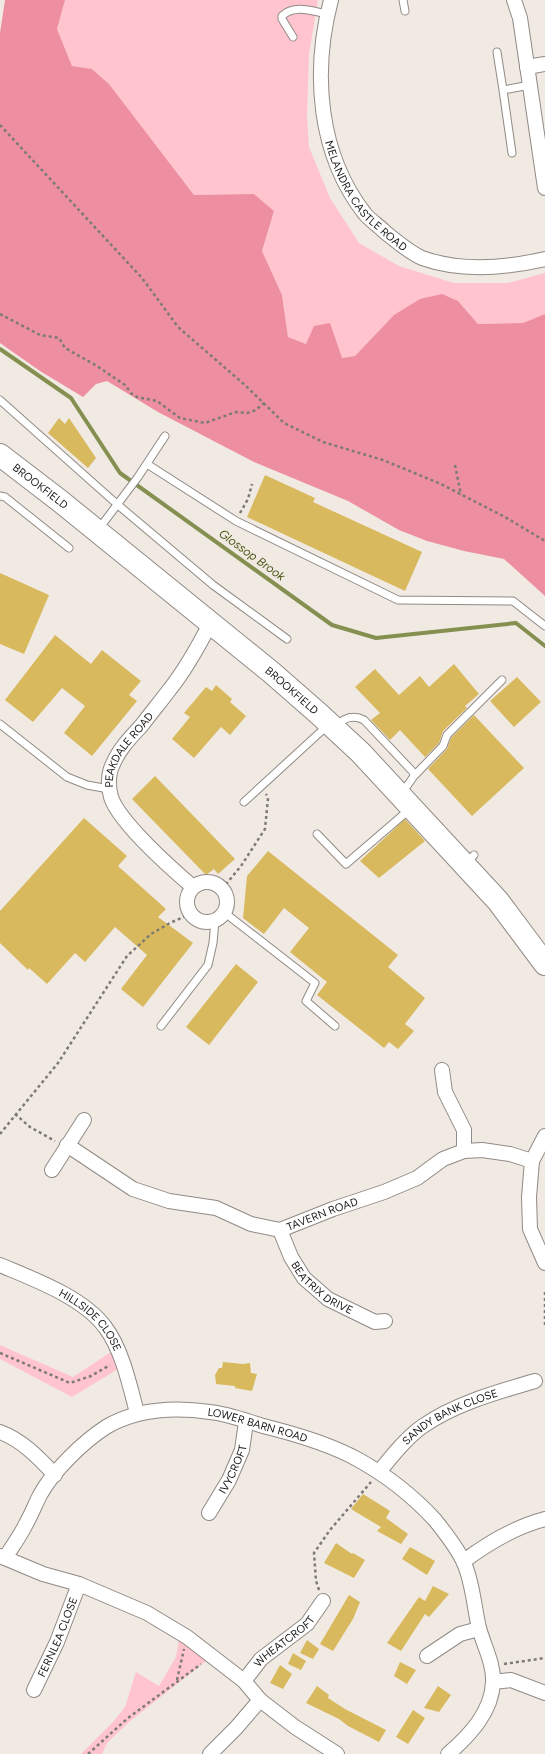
<svg xmlns="http://www.w3.org/2000/svg" width="545" height="1754" font-family="Figtree,sans-serif">
<style>
.green{fill:#ffc4ce}
.forest{fill:#ed8ea1}
.lines{fill:none;stroke-linecap:round;stroke-linejoin:round}
.stream{stroke:#848f50;stroke-width:4}
.building{fill:#d9b95e}
.service-casing{stroke:#918a85;stroke-width:9}
.minor-casing{stroke:#918a85;stroke-width:16}
.primary-casing{stroke:#918a85;stroke-width:24}
.path{stroke:#7e7a76;stroke-width:2.5;stroke-dasharray:3 3;stroke-linecap:butt}
.service{stroke:#fff;stroke-width:7}
.minor{stroke:#fff;stroke-width:14}
.primary{stroke:#fff;stroke-width:22}
.labels{text-anchor:middle;stroke-width:3.5;stroke-linejoin:round;paint-order:stroke}
.street-label{font-size:11px;fill:#1b1917;stroke:#f1eae3}
.water-label{font-size:12px;font-style:italic;fill:#4c5715;stroke:#f1eae3}
</style>
<rect width="100%" height="100%" fill="#f1eae3"/>
<path class="green" d="M65,0H318L309,54L307,117L309,147L330,198L359,243L399,266L454,283H508L545,273V314L523,323L478,324L458,301L394,315L355,356L342,358L288,337L282,295L262,251L274,211L254,194L194,195L109,84L92,69L72,66L57,29Z
M0,1345L73,1377L117,1348L123,1366L72,1397L0,1359Z
M180,1633L211,1657L129,1722L107,1743L102,1754H81L113,1722L125,1707L136,1672L159,1686L176,1657Z"/>
<path class="forest" d="M5,0H65L57,29L72,66L92,69L109,84L194,195L254,194L274,211L262,251L282,295L288,337L306,344L314,326L330,323L342,358L355,356L394,315L420,299L442,294L458,301L478,324L523,323L545,314V596L504,559L464,551L427,541L399,530L348,501L254,462L158,412L107,381L96,384L83,397L40,371L0,343V33Z"/>
<g class="lines">
<path class="stream" d="M0,349L71,398L120,473L332,625L376,638L516,623L545,646"/>
</g>
<path class="building" d="M59,418L65,424L69,418L96,458L88,468L48,433Z
M265,475L315,498L313,502L422,552L405,591L247,517Z
M0,573L49,595L24,654L0,644Z
M55,635L91,664L102,650L141,681L129,695L137,701L92,756L64,733L85,706L62,688L33,722L5,700Z
M454,664L479,694L465,706L467,708L443,731L439,743L425,757L400,730L390,740L371,720L380,713L355,687L375,669L399,695L420,676L429,687Z
M517,677L541,702L514,727L490,701Z
M216,685L232,699L230,702L246,716L230,735L221,727L194,758L172,739L190,717L184,713L206,687L212,691Z
M474,715L524,768L472,816L428,769L447,749L451,738Z
M155,776L235,859L218,874L214,869L206,875L132,799Z
M84,818L127,856L118,866L166,909L158,917L193,943L143,1007L121,989L147,955L115,927L85,962L75,953L47,984L29,968L28,970L0,943V911Z
M405,819L425,841L379,878L360,861Z
M268,851L398,955L388,967L425,998L405,1024L414,1031L398,1049L389,1042L384,1048L317,995L327,982L290,952L309,928L284,908L264,934L243,918L247,876Z
M236,964L258,982L209,1045L186,1027Z
M223,1362L243,1364L250,1363L251,1373L257,1374L252,1391L235,1388V1386L216,1384L215,1375L219,1368H222Z
M363,1494L390,1511L386,1518L408,1534L401,1544L377,1531L381,1527L351,1509Z
M336,1543L352,1554L353,1553L365,1560L354,1578L324,1563Z
M410,1547L435,1561L427,1575L402,1559Z
M433,1586L449,1594L429,1617L425,1614L401,1651L387,1643L419,1597L425,1601Z
M349,1595L360,1602L353,1619L333,1651L320,1644Z
M307,1640L319,1649L313,1659L300,1653Z
M293,1653L306,1661L301,1670L288,1664Z
M400,1662L416,1670L407,1684L394,1676Z
M280,1665L292,1674L283,1689L270,1683Z
M317,1686L329,1695L328,1698L345,1709L386,1730L379,1742L348,1726L339,1719L306,1703Z
M438,1686L451,1695L439,1712L424,1708Z
M413,1710L425,1718L408,1744L396,1737Z"/>
<g class="lines">
<defs>
<path id="service" d="M403,0L405,11
M293,37L282,19V16C294,4 312,11 327,14
M497,52L503,90
M512,153L503,90L530,85
M0,400L118,505L213,585L287,639
M147,464L236,521L398,600L513,601L545,626
M0,496L5,497L69,548
M98,530L138,477L165,436
M0,724L67,777L87,785L109,789
M335,726C344,718 353,714 364,720L413,772L414,776L402,793
M414,776L443,746L447,735L502,680
M244,802L328,725
M317,834L346,864L410,809
M466,864L474,855
M225,913L315,983L306,1001L335,1026
M161,1026L208,965L213,943L215,921"/>
<g id="minor">
<path id="s1" d="M331,0C312,72 318,154 365,214C370,220 379,226 385,232C396,241 409,252 422,258C461,272 506,268 545,259"/>
<path d="M514,0L520,18L545,188"/>
<path d="M527,67L545,64"/>
<circle cx="207" cy="902" r="20"/>
<path id="s2" d="M193,887C172,869 119,822 111,797C108,787 108,773 113,764C119,749 131,737 142,725C151,713 161,701 170,689C186,669 198,647 210,624"/>
<path d="M442,1070L445,1092L464,1130V1151"/>
<path d="M545,1136L532,1161L529,1197L530,1229L545,1263"/>
<path id="s3" d="M67,1145L133,1189L169,1201L216,1208L251,1224L280,1230L333,1209L384,1192L417,1178L443,1159L464,1151L482,1150L510,1154L532,1161"/>
<path d="M52,1170L84,1120"/>
<path id="s4" d="M280,1230L291,1257L304,1278L328,1299L375,1322L385,1321"/>
<path id="s5" d="M0,1265C33,1279 83,1297 105,1327C122,1349 130,1386 137,1413"/>
<path d="M0,1432C22,1440 39,1458 55,1475"/>
<path id="s6" d="M379,1472C392,1456 406,1438 423,1426C456,1403 498,1392 535,1381"/>
<path id="s7" d="M209,1513L229,1480L242,1450L246,1422"/>
<path d="M0,1556L43,1574L79,1584L147,1613L187,1637L244,1681L260,1700L295,1727L337,1754"/>
<path id="s8" d="M5,1558C12,1547 20,1536 26,1524C31,1515 35,1505 40,1495C53,1471 83,1442 106,1427C137,1409 175,1407 210,1412C229,1414 249,1422 267,1427C295,1434 333,1446 357,1459C386,1475 413,1496 435,1520C443,1530 459,1551 464,1563C473,1583 474,1607 479,1628C484,1646 494,1664 493,1682C492,1712 469,1736 448,1754"/>
<path d="M464,1561C488,1543 515,1527 545,1519"/>
<path d="M427,1656L460,1634L479,1629"/>
<path id="s9" d="M244,1681L261,1659L307,1624L323,1601"/>
<path d="M493,1682L511,1680L545,1693"/>
<path id="s10" d="M34,1690L57,1642L79,1584"/>
<path d="M210,1754L236,1728L260,1700"/>
</g>
<g id="primary">
<path id="s11" d="M0,455L60,501L271,672L319,714L361,753L498,901L545,964"/>
</g>
</defs>
<use href="#service" class="service-casing"/>
<use href="#minor" class="minor-casing"/>
<use href="#primary" class="primary-casing"/>
<path class="path" d="M0,125L142,278L178,327L246,386L284,423L323,442L383,460L441,484L505,517L545,541
M0,314L40,335L59,338L65,348L97,366L125,385L132,394L137,397L157,401L180,418L205,423L236,412L247,413L256,410L264,403
M455,465L461,495
M240,513L248,499L252,484
M222,889L241,866L265,829L268,798L266,794
M15,1114L30,1127L55,1141
M0,1134L58,1063L127,956L151,934L170,923L190,914
M545,1292V1327
M0,1353L70,1383L91,1376L110,1365
M319,1590L316,1581L314,1553L330,1530L371,1482
M504,1664L545,1658
M177,1680L184,1649
M88,1754L128,1718L201,1664"/>
<use href="#service" class="service"/>
<use href="#minor" class="minor"/>
<use href="#primary" class="primary"/>
</g>
<g class="labels">
<g class="street-label">
<text dy="4" stroke="none"><textPath href="#s1" startOffset="210">MELANDRA CASTLE ROAD</textPath></text>
<text dy="4" stroke="none"><textPath href="#s11" startOffset="51">BROOKFIELD</textPath></text>
<text dy="4" stroke="none"><textPath href="#s11" startOffset="375">BROOKFIELD</textPath></text>
<text dy="4" stroke="none"><textPath href="#s2" startOffset="176">PEAKDALE ROAD</textPath></text>
<text dy="4" stroke="none"><textPath href="#s3" startOffset="278">TAVERN ROAD</textPath></text>
<text dy="4" stroke="none"><textPath href="#s4" startOffset="74">BEATRIX DRIVE</textPath></text>
<text dy="4" stroke="none"><textPath href="#s5" startOffset="108">HILLSIDE CLOSE</textPath></text>
<text dy="4" stroke="none"><textPath href="#s6" startOffset="92">SANDY BANK CLOSE</textPath></text>
<text dy="4" stroke="none"><textPath href="#s8" startOffset="324">LOWER BARN ROAD</textPath></text>
<text dy="4" stroke="none"><textPath href="#s7" startOffset="50">IVYCROFT</textPath></text>
<text dy="4" stroke="none"><textPath href="#s10" startOffset="58">FERNLEA CLOSE</textPath></text>
<text dy="4" stroke="none"><textPath href="#s9" startOffset="57">WHEATCROFT</textPath></text>
</g>
<g class="water-label">
<text transform="translate(252 555) rotate(36)" y="4">Glossop Brook</text>
</g>
</g>
</svg>
